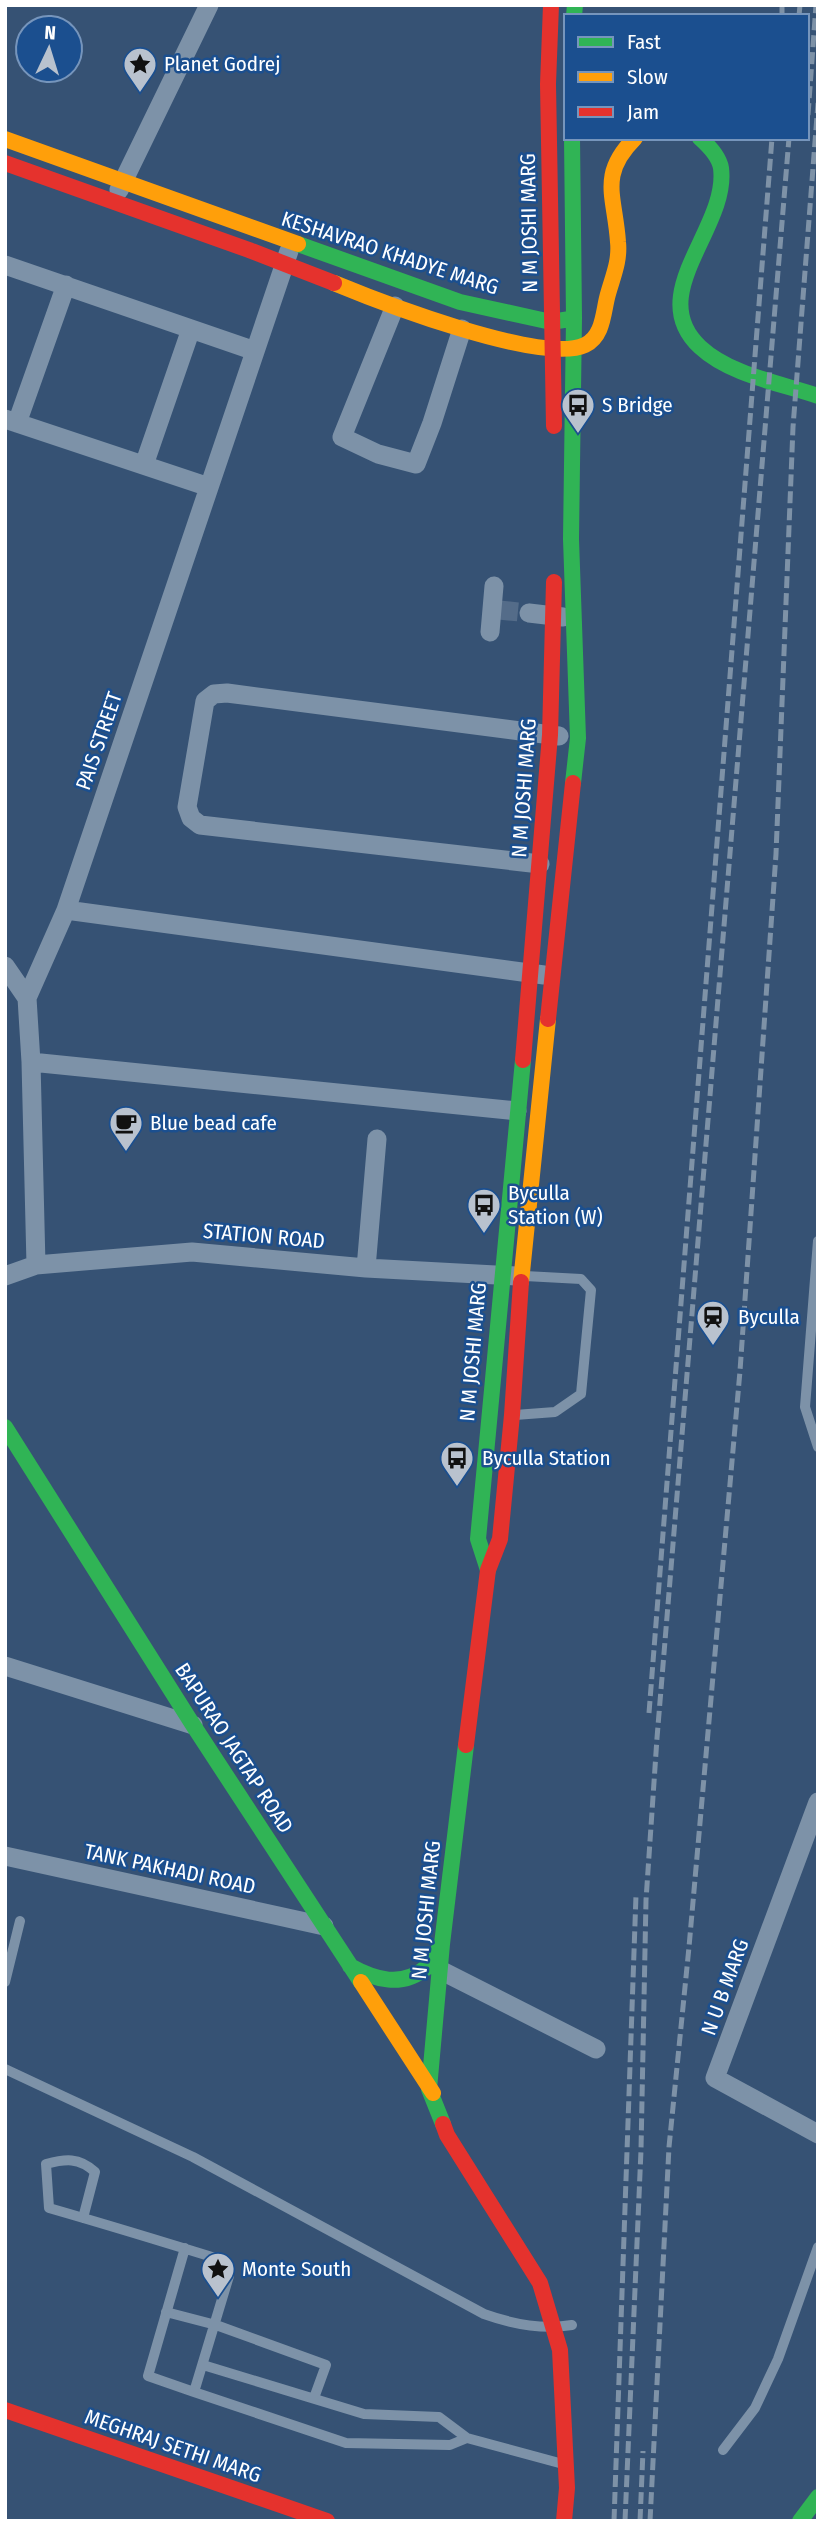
<svg xmlns="http://www.w3.org/2000/svg" width="823" height="2526" font-family="'Fira Sans Condensed',sans-serif">
<style>
.lines{fill:none;stroke-linecap:round;stroke-linejoin:round}
.street-tunnel{stroke:#546c89;stroke-width:19;stroke-dasharray:19 10;stroke-linecap:butt}
.lane{stroke:#7d92a8;stroke-width:10}
.street{stroke:#7d92a8;stroke-width:19}
.fast{stroke:#30b455;stroke-width:16}
.slow{stroke:#ff9f0a;stroke-width:16}
.jam{stroke:#e5322d;stroke-width:16}
.rail{stroke:#7e92a7;stroke-width:5;stroke-dasharray:12 5;stroke-linecap:butt}
.labels{text-anchor:middle;stroke-width:5;stroke-linejoin:round;paint-order:stroke}
.poi-label{font-size:21px;fill:#fff;stroke:#1b4f8f;text-anchor:start}
.street-label{font-size:21px;fill:#fff;stroke:#1b4f8f}
</style>
<rect width="100%" height="100%" fill="#365274"/>
<g class="lines">
<path class="street-tunnel" d="M499,610L529,613"/>
<path class="lane" d="M818,1241L805,1407L818,1447
M515,1415L555,1412L581,1394L591,1290L581,1279L525,1276
M5,1982L20,1921
M5,2069L193,2157L484,2314C512,2324 542,2330 572,2325
M83,2218L95,2172C79,2157 65,2159 46,2164L49,2208C108,2225 167,2243 225,2261L229,2276L194,2392L148,2376L185,2248
M166,2312L216,2325L326,2365L314,2398
M203,2365L364,2414L439,2417L467,2438
M194,2392L346,2443L450,2445L467,2438L563,2464
M723,2450L755,2408L778,2359L818,2247"/>
<path class="street" d="M119,190L209,5
M5,265L255,351
M395,306L342,437L378,454L416,464L432,423L462,329
M5,419L209,487
M17,423L66,285
M144,465L191,329
M529,613L563,617
M490,632L494,586
M540,864L200,825L191,818L187,807L205,701L214,694L227,693L559,736
M66,910L544,975
M5,966L27,998
M31,1062L517,1111
M36,1265L31,1062L27,998L66,910L289,251
M366,1268L377,1139
M5,1276L36,1265L192,1252L366,1268L516,1276
M5,1666L193,1725
M818,1802L715,2078L818,2134
M5,1856L324,1926
M440,1970L596,2049"/>
<path class="fast" d="M574,16L575,5
M572,138L574,318L571,539L578,738L573,783
M700,138C709,146 719,156 721,168C729,228 643,294 700,347C730,375 780,383 818,396
M298,244L460,302L551,322L570,319
M5,1427L193,1725L361,1982
M488,1570L478,1539L523,1060
M350,1966C375,1980 402,1988 427,1967C433,1961 437,1951 442,1944
M443,2124L429,2089L442,1944L466,1745
M800,2521L818,2497"/>
<path class="slow" d="M5,139L298,244
M334,283C380,302 542,365 585,345C604,336 603,311 608,294C613,276 620,261 618,242C615,196 598,175 635,138
M521,1282L548,1019
M361,1982L433,2093"/>
<path class="jam" d="M551,5L548,84L554,426
M5,163L249,250L334,283
M548,1019L573,783
M523,1060L550,735L554,582
M466,1745L488,1570L500,1539L512,1415L521,1282
M443,2124L447,2135L540,2283L560,2350L567,2488L564,2521
M5,2410L327,2521"/>
<path class="rail" d="M782,16V5
M799,16L800,5
M808,115L816,5
M649,1713L772,138
M614,2521L636,1895
M625,2521L641,2150L646,1900L657,1738L789,138
M640,2521L643,2451
M650,2521L669,2147L689,1947L740,1371L776,854L793,427L818,103"/>
</g>
<defs>
<symbol id="sight-pin" viewBox="-11 -11 22 30"><path d="M0 17L-7.5 6A9.5 9.5 0 1 1 7.5 6Z" fill="#b9c2ce" stroke="#1b4f8f"/><path d="M0-6L1.8-2.2L6-1.7L2.9 1.2L3.7 5.4L0 3.3L-3.7 5.4L-2.9 1.2L-6-1.7L-1.8-2.2Z" fill="#111"/></symbol>
<symbol id="bus-pin" viewBox="-11 -11 22 30"><path d="M0 17L-7.5 6A9.5 9.5 0 1 1 7.5 6Z" fill="#b9c2ce" stroke="#1b4f8f"/><path d="M-5-6H5V4H4V6H2V4H-2V6H-4V4H-5ZM-3.5-4V0h7V-4ZM-3.5 1.2v1.5H-2V1.2ZM2 1.2v1.5H3.5V1.2Z" fill="#111"/></symbol>
<symbol id="cafe-pin" viewBox="-11 -11 22 30"><path d="M0 17L-7.5 6A9.5 9.5 0 1 1 7.5 6Z" fill="#b9c2ce" stroke="#1b4f8f"/><path d="M-5.5-4.5H6V0H3Q3 3.5 0 3.5H-2.5Q-5.5 3.5-5.5 0ZM3-3.2v2h1.7v-2ZM-6 4.5H4V6H-6Z" fill="#111"/></symbol>
<symbol id="station-pin" viewBox="-11 -11 22 30"><path d="M0 17L-7.5 6A9.5 9.5 0 1 1 7.5 6Z" fill="#b9c2ce" stroke="#1b4f8f"/><path d="M-3-6H3Q5-6 5-4V2Q5 4 3 4L4.5 6H3L1.5 4h-3L-3 6H-4.5L-3 4Q-5 4-5 2V-4Q-5-6-3-6ZM-3.5-4v3h7v-3ZM-3.5 1v1.5H-2V1ZM2 1v1.5H3.5V1Z" fill="#111"/></symbol>
</defs>
<g fill-rule="evenodd">
<use href="#sight-pin" x="121" y="45" width="38" height="52"/>
<use href="#bus-pin" x="559" y="386" width="38" height="52"/>
<use href="#cafe-pin" x="107" y="1104" width="38" height="52"/>
<use href="#bus-pin" x="465" y="1186" width="38" height="52"/>
<use href="#station-pin" x="694" y="1298" width="38" height="52"/>
<use href="#bus-pin" x="438" y="1439" width="38" height="52"/>
<use href="#sight-pin" x="199" y="2250" width="38" height="52"/>
</g>
<g class="labels">
<g class="poi-label">
<text x="164" y="71">Planet Godrej</text>
<text x="602" y="412">S Bridge</text>
<text x="150" y="1130">Blue bead cafe</text>
<text x="508" y="1200">Byculla<tspan x="508" dy="24">Station (W)</tspan></text>
<text x="738" y="1324">Byculla</text>
<text x="482" y="1465">Byculla Station</text>
<text x="242" y="2276">Monte South</text>
</g>
<g class="street-label">
<text transform="translate(529 223) rotate(-91)" y="7">N M JOSHI MARG</text>
<text transform="translate(390 253) rotate(18)" y="7">KESHAVRAO KHADYE MARG</text>
<text transform="translate(99 741) rotate(-71)" y="7">PAIS STREET</text>
<text transform="translate(524 788) rotate(-86)" y="7">N M JOSHI MARG</text>
<text transform="translate(264 1236) rotate(5)" y="7">STATION ROAD</text>
<text transform="translate(473 1352) rotate(-85)" y="7">N M JOSHI MARG</text>
<text transform="translate(234 1748) rotate(57)" y="7">BAPURAO JAGTAP ROAD</text>
<text transform="translate(170 1869) rotate(12)" y="7">TANK PAKHADI ROAD</text>
<text transform="translate(426 1910) rotate(-84)" y="7">N M JOSHI MARG</text>
<text transform="translate(725 1987) rotate(-70)" y="7">N U B MARG</text>
<text transform="translate(173 2446) rotate(19)" y="7">MEGHRAJ SETHI MARG</text>
</g>
</g>
<rect width="823" height="2526" fill="none" stroke="#ffffff" stroke-width="14"/>
<rect x="564" y="14" width="245" height="126" fill="#1b4f8f" stroke="#7695bc" stroke-width="2"/>
<rect x="578" y="37" width="35" height="10" fill="#30b455" stroke="#7695bc" stroke-width="2"/>
<text x="627" y="49" font-size="21" fill="#ffffff">Fast</text>
<rect x="578" y="72" width="35" height="10" fill="#ff9f0a" stroke="#7695bc" stroke-width="2"/>
<text x="627" y="84" font-size="21" fill="#ffffff">Slow</text>
<rect x="578" y="107" width="35" height="10" fill="#e5322d" stroke="#7695bc" stroke-width="2"/>
<text x="627" y="119" font-size="21" fill="#ffffff">Jam</text>
<g transform="translate(49 49) rotate(4)"><circle r="33" fill="#1b4f8f" stroke="#7695bc" stroke-width="2"/>
<path d="M0-5L12 26L0 18L-12 26Z" fill="#b9c2ce"/>
<text y="-10" font-size="19" font-weight="bold" text-anchor="middle" fill="#ffffff">N</text>
</g>
</svg>
